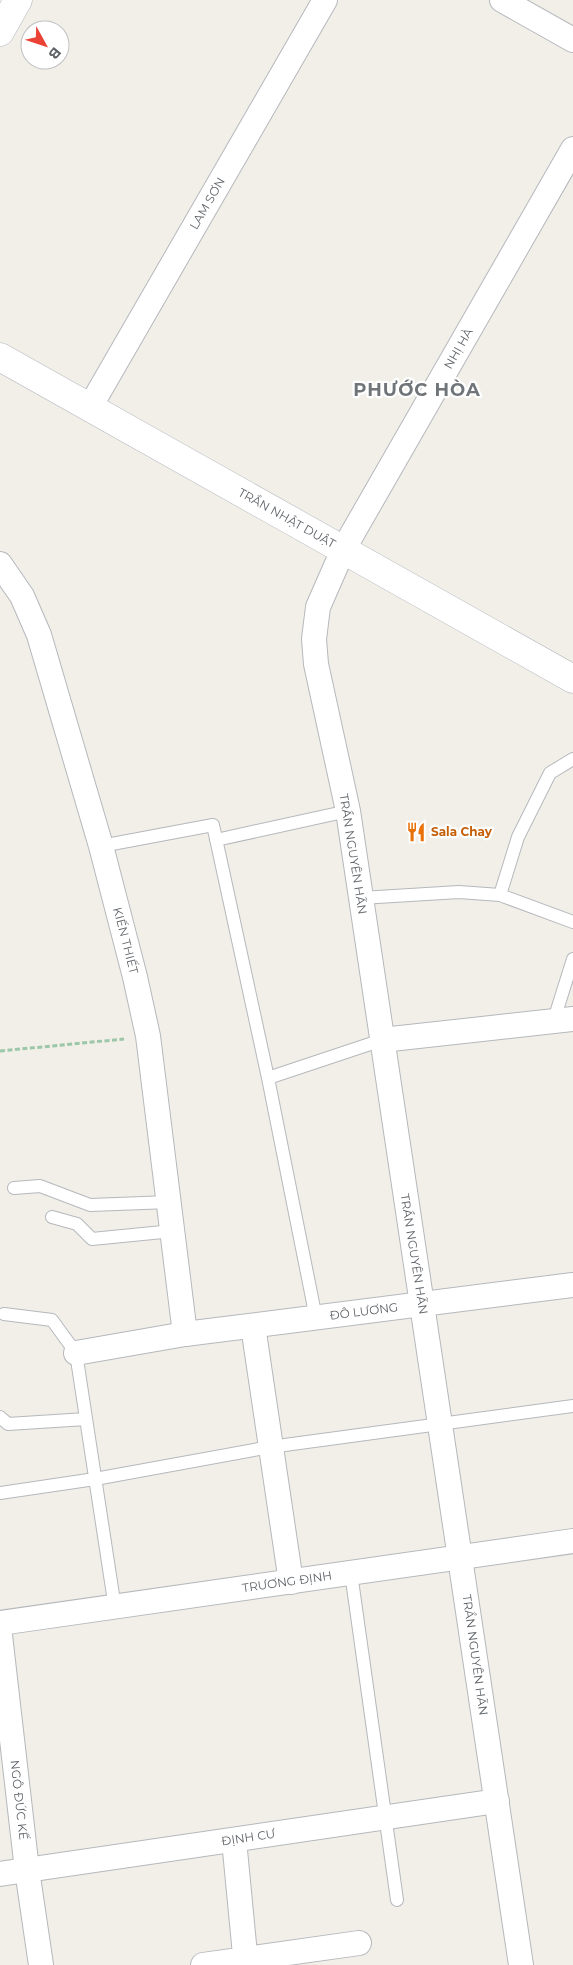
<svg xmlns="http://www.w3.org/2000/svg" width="573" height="1965" font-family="Montserrat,sans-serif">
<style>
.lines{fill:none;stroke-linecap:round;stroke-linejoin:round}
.lane-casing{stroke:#b5b8bc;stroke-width:14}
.street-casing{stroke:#b5b8bc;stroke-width:26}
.secondary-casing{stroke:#b6babf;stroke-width:29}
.path{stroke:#9cc7a9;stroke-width:3;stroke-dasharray:5 2.5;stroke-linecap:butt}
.lane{stroke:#fff;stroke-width:12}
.street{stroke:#fff;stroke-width:24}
.secondary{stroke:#fff;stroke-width:28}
.labels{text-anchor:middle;stroke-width:4.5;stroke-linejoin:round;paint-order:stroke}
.street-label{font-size:12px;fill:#5f6368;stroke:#fff}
.food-label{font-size:12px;font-weight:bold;fill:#c56008;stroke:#fff;text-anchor:start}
.district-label{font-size:18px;font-weight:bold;letter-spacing:1px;fill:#70757a;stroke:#fff}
</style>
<rect width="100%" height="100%" fill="#f1efe8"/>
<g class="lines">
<defs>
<path id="lane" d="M216,840L348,811
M101,846L213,825L268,1078L316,1318
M500,895L518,837L550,773L573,759
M361,898L459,892L500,895L573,922
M559,1019L557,1010L573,959
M268,1078L382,1040
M14,1188L40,1186L90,1205L170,1202
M52,1217L77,1224L92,1239L173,1231
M4,1314L52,1320L76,1353L115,1608
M0,1417L8,1424L86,1419
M0,1493L95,1479L270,1447L573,1406
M351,1573L397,1900"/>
<g id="street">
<path d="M502,0L573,40"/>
<path id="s1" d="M90,407L325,0"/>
<path id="s2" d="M0,564L22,596L39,635L101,846L135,977L148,1036L185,1334"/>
<path d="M382,1040L573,1019"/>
<path d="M253,1326L291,1582"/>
<path id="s3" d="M76,1353L185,1334L573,1285"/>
<path id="s4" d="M0,1623L573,1541"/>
<path id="s5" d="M0,1635L27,1870L41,1965"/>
<path d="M234,1840L246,1965"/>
<path id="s6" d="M0,1874L497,1801"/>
<path d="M203,1965L359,1943"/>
<path id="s7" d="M521,1965L348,811L316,664L314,639L318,607L343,550L573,149"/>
</g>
<g id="secondary">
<path d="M0,32L18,0"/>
<path id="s8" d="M0,357L573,679"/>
</g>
</defs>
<use href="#lane" class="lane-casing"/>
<use href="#street" class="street-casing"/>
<use href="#secondary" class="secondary-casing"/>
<path class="path" d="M0,1051L124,1039"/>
<use href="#lane" class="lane"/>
<use href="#street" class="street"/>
<use href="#secondary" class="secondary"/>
</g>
<defs>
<symbol id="restaurant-bare" viewBox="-9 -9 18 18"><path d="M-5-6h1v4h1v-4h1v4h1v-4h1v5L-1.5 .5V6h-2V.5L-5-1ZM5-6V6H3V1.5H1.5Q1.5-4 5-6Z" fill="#e8710a" stroke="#fff" stroke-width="2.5" paint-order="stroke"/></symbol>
</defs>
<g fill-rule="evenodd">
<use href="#restaurant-bare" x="402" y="818" width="28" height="28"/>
</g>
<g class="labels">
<g class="street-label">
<text dy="4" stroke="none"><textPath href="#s1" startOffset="235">LAM SƠN</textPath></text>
<text dy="4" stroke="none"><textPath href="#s7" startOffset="1669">NHỊ HÀ</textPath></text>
<text dy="4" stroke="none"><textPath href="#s8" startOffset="329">TRẦN NHẬT DUẬT</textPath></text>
<text transform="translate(353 854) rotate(81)" y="4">TRẦN NGUYÊN HÃN</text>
<text dy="4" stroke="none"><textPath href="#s2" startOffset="399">KIẾN THIẾT</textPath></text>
<text transform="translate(414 1254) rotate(81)" y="4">TRẦN NGUYÊN HÃN</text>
<text dy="4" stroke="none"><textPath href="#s3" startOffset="291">ĐÔ LƯƠNG</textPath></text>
<text dy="4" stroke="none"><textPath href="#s4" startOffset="290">TRƯƠNG ĐỊNH</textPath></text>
<text transform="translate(475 1655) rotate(82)" y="4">TRẦN NGUYÊN HÃN</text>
<text dy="4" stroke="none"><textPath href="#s5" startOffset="166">NGÔ ĐỨC KẾ</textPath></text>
<text dy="4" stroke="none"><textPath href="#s6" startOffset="251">ĐỊNH CƯ</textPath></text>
</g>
<g class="food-label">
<text x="431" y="836">Sala Chay</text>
</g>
<g class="district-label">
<text x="417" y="396">PHƯỚC HÒA</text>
</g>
</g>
<g transform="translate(45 45) rotate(130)"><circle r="24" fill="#ffffff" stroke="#bfc1c3"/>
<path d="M0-4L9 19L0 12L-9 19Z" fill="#ea4335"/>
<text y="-8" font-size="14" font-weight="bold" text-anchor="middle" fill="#5f6368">B</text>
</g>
</svg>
